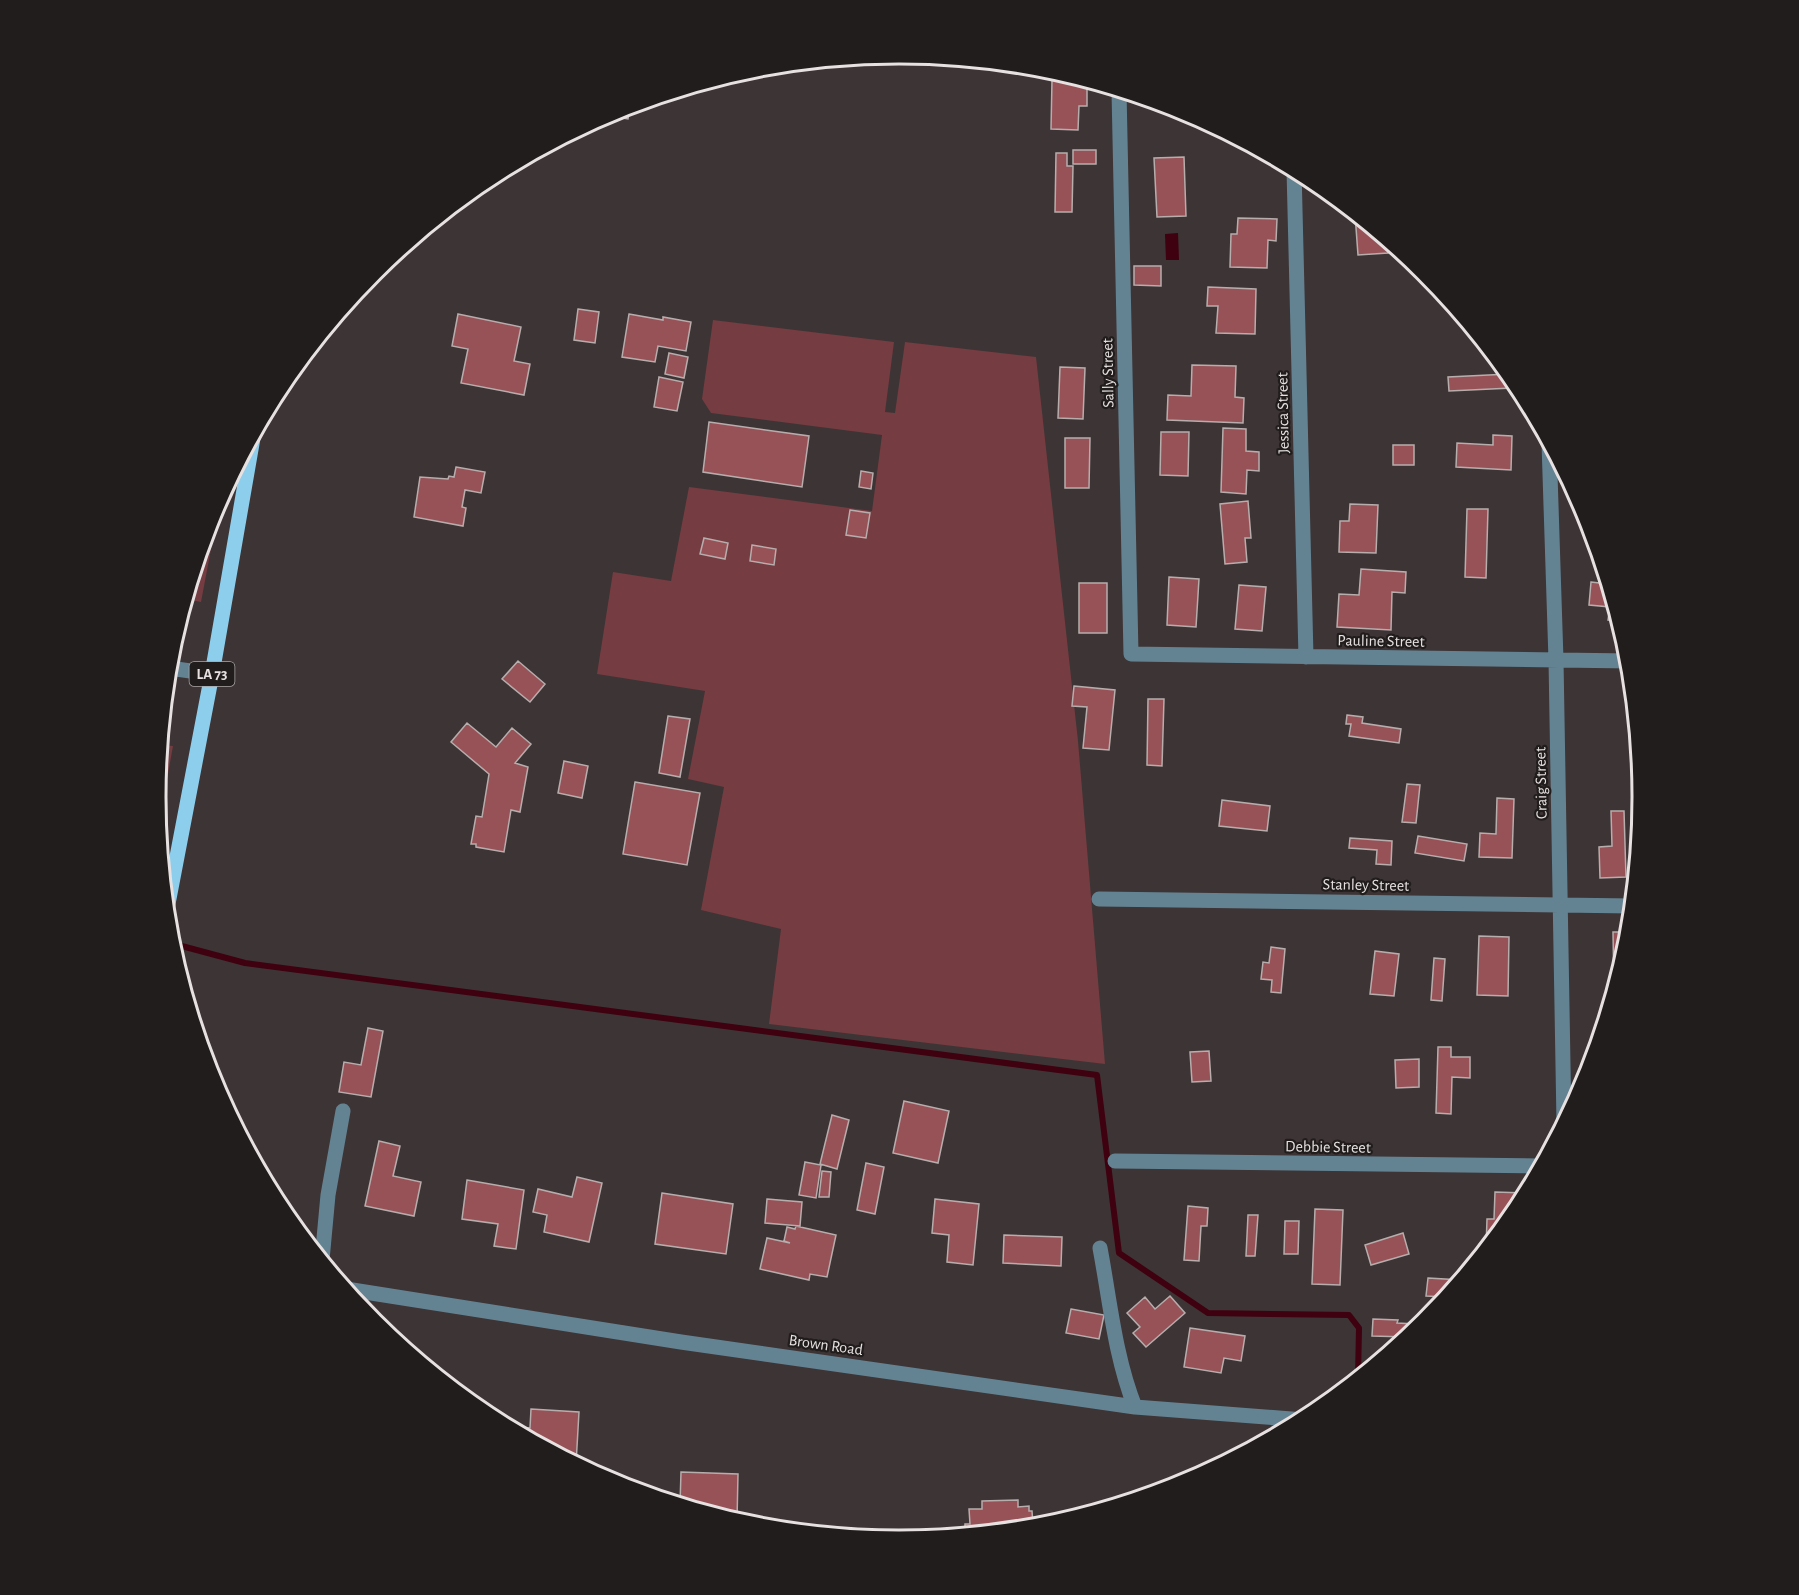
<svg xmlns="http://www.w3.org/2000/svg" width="1799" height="1595" font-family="'Alegreya Sans',sans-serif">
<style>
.green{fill:#753c41}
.water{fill:#3f010f}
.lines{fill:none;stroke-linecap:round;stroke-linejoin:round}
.stream{stroke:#3f010f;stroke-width:6}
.building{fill:#975258;stroke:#b7adad;stroke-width:1.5}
.minor{stroke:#648392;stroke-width:15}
.major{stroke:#8dceec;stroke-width:15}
.labels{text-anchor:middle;stroke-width:4.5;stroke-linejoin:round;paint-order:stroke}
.shield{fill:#211d1d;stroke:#aca6a6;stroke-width:1.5}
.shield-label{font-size:15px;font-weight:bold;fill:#e7e1e1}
.street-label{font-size:16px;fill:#e7e1e1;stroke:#211d1d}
.rim{fill:none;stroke:#e7e1e1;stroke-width:3}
</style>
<rect width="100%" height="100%" fill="#3d3435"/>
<path class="green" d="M713,320L894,342L885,412L895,413L905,342L1036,357L1078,741L1105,1064L769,1024L781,929L701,910L724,787L688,779L705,691L597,674L613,572L671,581L689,487L872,511L882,435L711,413L702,399Z
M221,496L201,602L186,599L213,513Z
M161,745L173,746L159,824L156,797Z"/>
<path class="water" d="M1178,233L1179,260H1166L1165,234Z"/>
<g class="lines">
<path class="stream" d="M178,945L245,963L1097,1075L1119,1253L1208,1313L1349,1315L1359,1328L1358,1379"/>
</g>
<path class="building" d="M1052,80L1087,81V106H1079L1078,130L1051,129Z
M630,106L628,119L610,116V113L615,110Z
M1073,150H1096V164H1073Z
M1056,153H1067V166H1073L1072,212H1055Z
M1184,157L1186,216L1157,217L1154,158Z
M1355,214L1387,241L1388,253L1358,255Z
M1238,218L1277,219L1276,241L1268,240L1267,268L1230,267L1231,234H1237Z
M1134,266H1161V286L1134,285Z
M1208,287L1256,289L1255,334L1216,333L1218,306H1207Z
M578,309L599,312L595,343L574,340Z
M458,314L521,327L514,361L530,364L524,395L461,383L468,349L452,346Z
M629,314L663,320V317L691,322L686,351L658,346L655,362L622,357Z
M669,353L688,357L684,378L665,374Z
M1192,365L1236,366L1235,397L1244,398L1243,423L1167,420L1168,395L1191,396Z
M1060,367L1085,368L1083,419L1058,418Z
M1509,374L1512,377V388L1449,391L1448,377Z
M659,377L683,382L677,411L654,407Z
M709,422L809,436L802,487L703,472Z
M1223,428L1246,429V451L1259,452V471L1247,470L1246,494L1221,492Z
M1161,432H1189L1188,476L1160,475Z
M1493,435L1512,436L1511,470L1456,467L1457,443L1493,445Z
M1065,438H1090L1089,488H1065Z
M1393,445H1414V465H1393Z
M456,467L485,472L481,493L465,490L462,507L466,508L463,526L414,517L420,477L448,479L449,476L454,477Z
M861,471L873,473L871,489L859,487Z
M1248,501L1251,538H1245L1247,562L1225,564L1220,504Z
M1350,504L1378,505L1376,553L1339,552L1340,521H1349Z
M1467,509H1488L1486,578L1465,577Z
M850,510L870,513L866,538L846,535Z
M704,538L728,543L725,559L700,554Z
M752,545L776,549L774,565L750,561Z
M1361,569L1406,572L1405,593L1392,592L1391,630L1337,627L1339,594L1359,595Z
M1169,577L1199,579L1196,627L1167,625Z
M1591,582L1608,584L1619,621L1608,620L1610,607L1589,605Z
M1079,583H1107V633H1079Z
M1239,585L1266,587L1262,631L1235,629Z
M518,661L545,684L530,702L502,679Z
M1074,686L1115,690L1109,750L1083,748L1087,707L1072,706Z
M1148,699H1164L1162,766L1147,765Z
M1347,715L1363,717L1362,723L1401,729L1399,743L1349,736L1351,724H1346Z
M668,716L690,719L680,777L659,773Z
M467,723L496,747L512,728L531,744L515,763L528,767L520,812L511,810L504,852L476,847V844H471L476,816L482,817L489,774L451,742Z
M564,761L588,766L582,798L558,793Z
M635,782L700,793L687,865L623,854Z
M1407,784L1420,785L1416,823L1402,822Z
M1497,798L1514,799L1512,858L1479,857L1480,833L1496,834Z
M1222,800L1270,806L1267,831L1219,826Z
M1611,811H1624L1626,877L1600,878L1599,847L1612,846Z
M1418,836L1467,844L1464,861L1415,853Z
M1350,838L1392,841L1391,865L1376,864L1377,850L1349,848Z
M1613,932H1628V945L1614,991Z
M1479,936L1509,937L1508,996L1477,995Z
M1271,947L1285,949L1281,993L1271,992L1272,980L1261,979L1263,962L1269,963Z
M1375,951L1399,954L1394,996L1370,994Z
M1434,958L1445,959L1442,1001L1431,1000Z
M368,1028L383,1031L371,1097L339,1092L344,1062L361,1065Z
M1438,1047H1451V1057H1470V1078L1452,1077L1451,1114L1436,1113Z
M1209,1051L1211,1081L1192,1082L1190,1052Z
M1419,1059V1087L1396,1088L1395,1060Z
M904,1101L949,1111L938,1163L893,1153Z
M832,1115L849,1120L837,1169L820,1164Z
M379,1141L400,1146L393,1176L421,1182L414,1216L365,1206Z
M805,1162L821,1165L816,1198L799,1195Z
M866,1163L884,1167L875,1214L857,1210Z
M822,1171L831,1172L829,1197H819Z
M577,1177L602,1183L589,1242L544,1232L547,1215L533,1212L538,1189L572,1197Z
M467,1180L524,1190L516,1249L494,1246L498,1224L462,1219Z
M1495,1192L1527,1193L1518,1211L1486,1249L1487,1219H1494Z
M662,1193L733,1204L726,1254L655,1244Z
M767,1199L802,1202L800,1226L765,1223Z
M935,1199L979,1204L973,1265L947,1262L949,1235L932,1233Z
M1188,1206L1208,1208L1207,1226H1201L1199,1261L1184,1260Z
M1315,1209L1343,1210L1340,1285L1312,1284Z
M1248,1215H1258L1255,1256H1246Z
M1285,1221H1299L1298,1254H1284Z
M796,1226L836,1235L827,1277L810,1274L809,1280L760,1269L767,1238L790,1243L784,1241L787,1227L795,1229Z
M1403,1233L1409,1254L1371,1265L1365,1245Z
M1004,1235L1062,1237L1061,1266L1003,1263Z
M1428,1278L1461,1280L1447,1297L1426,1296Z
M1170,1296L1185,1313L1146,1347L1133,1333L1140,1327L1127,1313L1145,1297L1155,1309Z
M1071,1309L1104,1315L1099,1339L1066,1333Z
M1373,1319L1398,1320L1397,1323L1416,1324V1331L1408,1337L1372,1336Z
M1190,1328L1245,1336L1241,1361L1224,1358L1221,1373L1184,1367Z
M469,1402L486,1403L485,1415Z
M531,1409L579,1412L576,1464L519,1433V1427L530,1428Z
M681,1472L738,1474L737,1521L680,1504Z
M1018,1500V1507L1029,1506V1511H1032L1033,1525H1029L1030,1528L965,1535V1524H970L969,1509H982V1501Z"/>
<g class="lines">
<path class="minor" d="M1119,91L1131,654L1630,661
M1294,169L1306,657
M1549,443L1556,660L1564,1123
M169,668L212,674
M1099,899L1632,906
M1115,1161L1541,1166
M1100,1248C1110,1301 1115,1357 1135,1407
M322,1260L328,1195L343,1111
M346,1289L681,1342L1135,1407L1304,1420"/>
<path class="major" d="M167,909L212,674L253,438"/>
</g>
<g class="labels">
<rect class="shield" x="189.5" y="662" width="45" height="24" rx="4.5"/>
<g class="shield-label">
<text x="212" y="679">LA 73</text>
</g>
<g class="street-label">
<text transform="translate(1107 373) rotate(-91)" y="6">Sally Street</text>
<text transform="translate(1282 413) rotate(-91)" y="6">Jessica Street</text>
<text transform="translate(1381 640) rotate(1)" y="6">Pauline Street</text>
<text transform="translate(1540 783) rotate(-91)" y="6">Craig Street</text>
<text transform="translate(1366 884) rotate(1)" y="6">Stanley Street</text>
<text transform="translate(1328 1146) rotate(1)" y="6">Debbie Street</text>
<text transform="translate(826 1344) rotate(8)" y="6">Brown Road</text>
</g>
</g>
<path d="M0 0H1799V1595H0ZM166 797a733 733 0 1 1 1466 0a733 733 0 1 1-1466 0Z" fill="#211d1d" fill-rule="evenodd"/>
<path class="rim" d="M166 797a733 733 0 1 1 1466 0a733 733 0 1 1-1466 0Z"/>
</svg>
